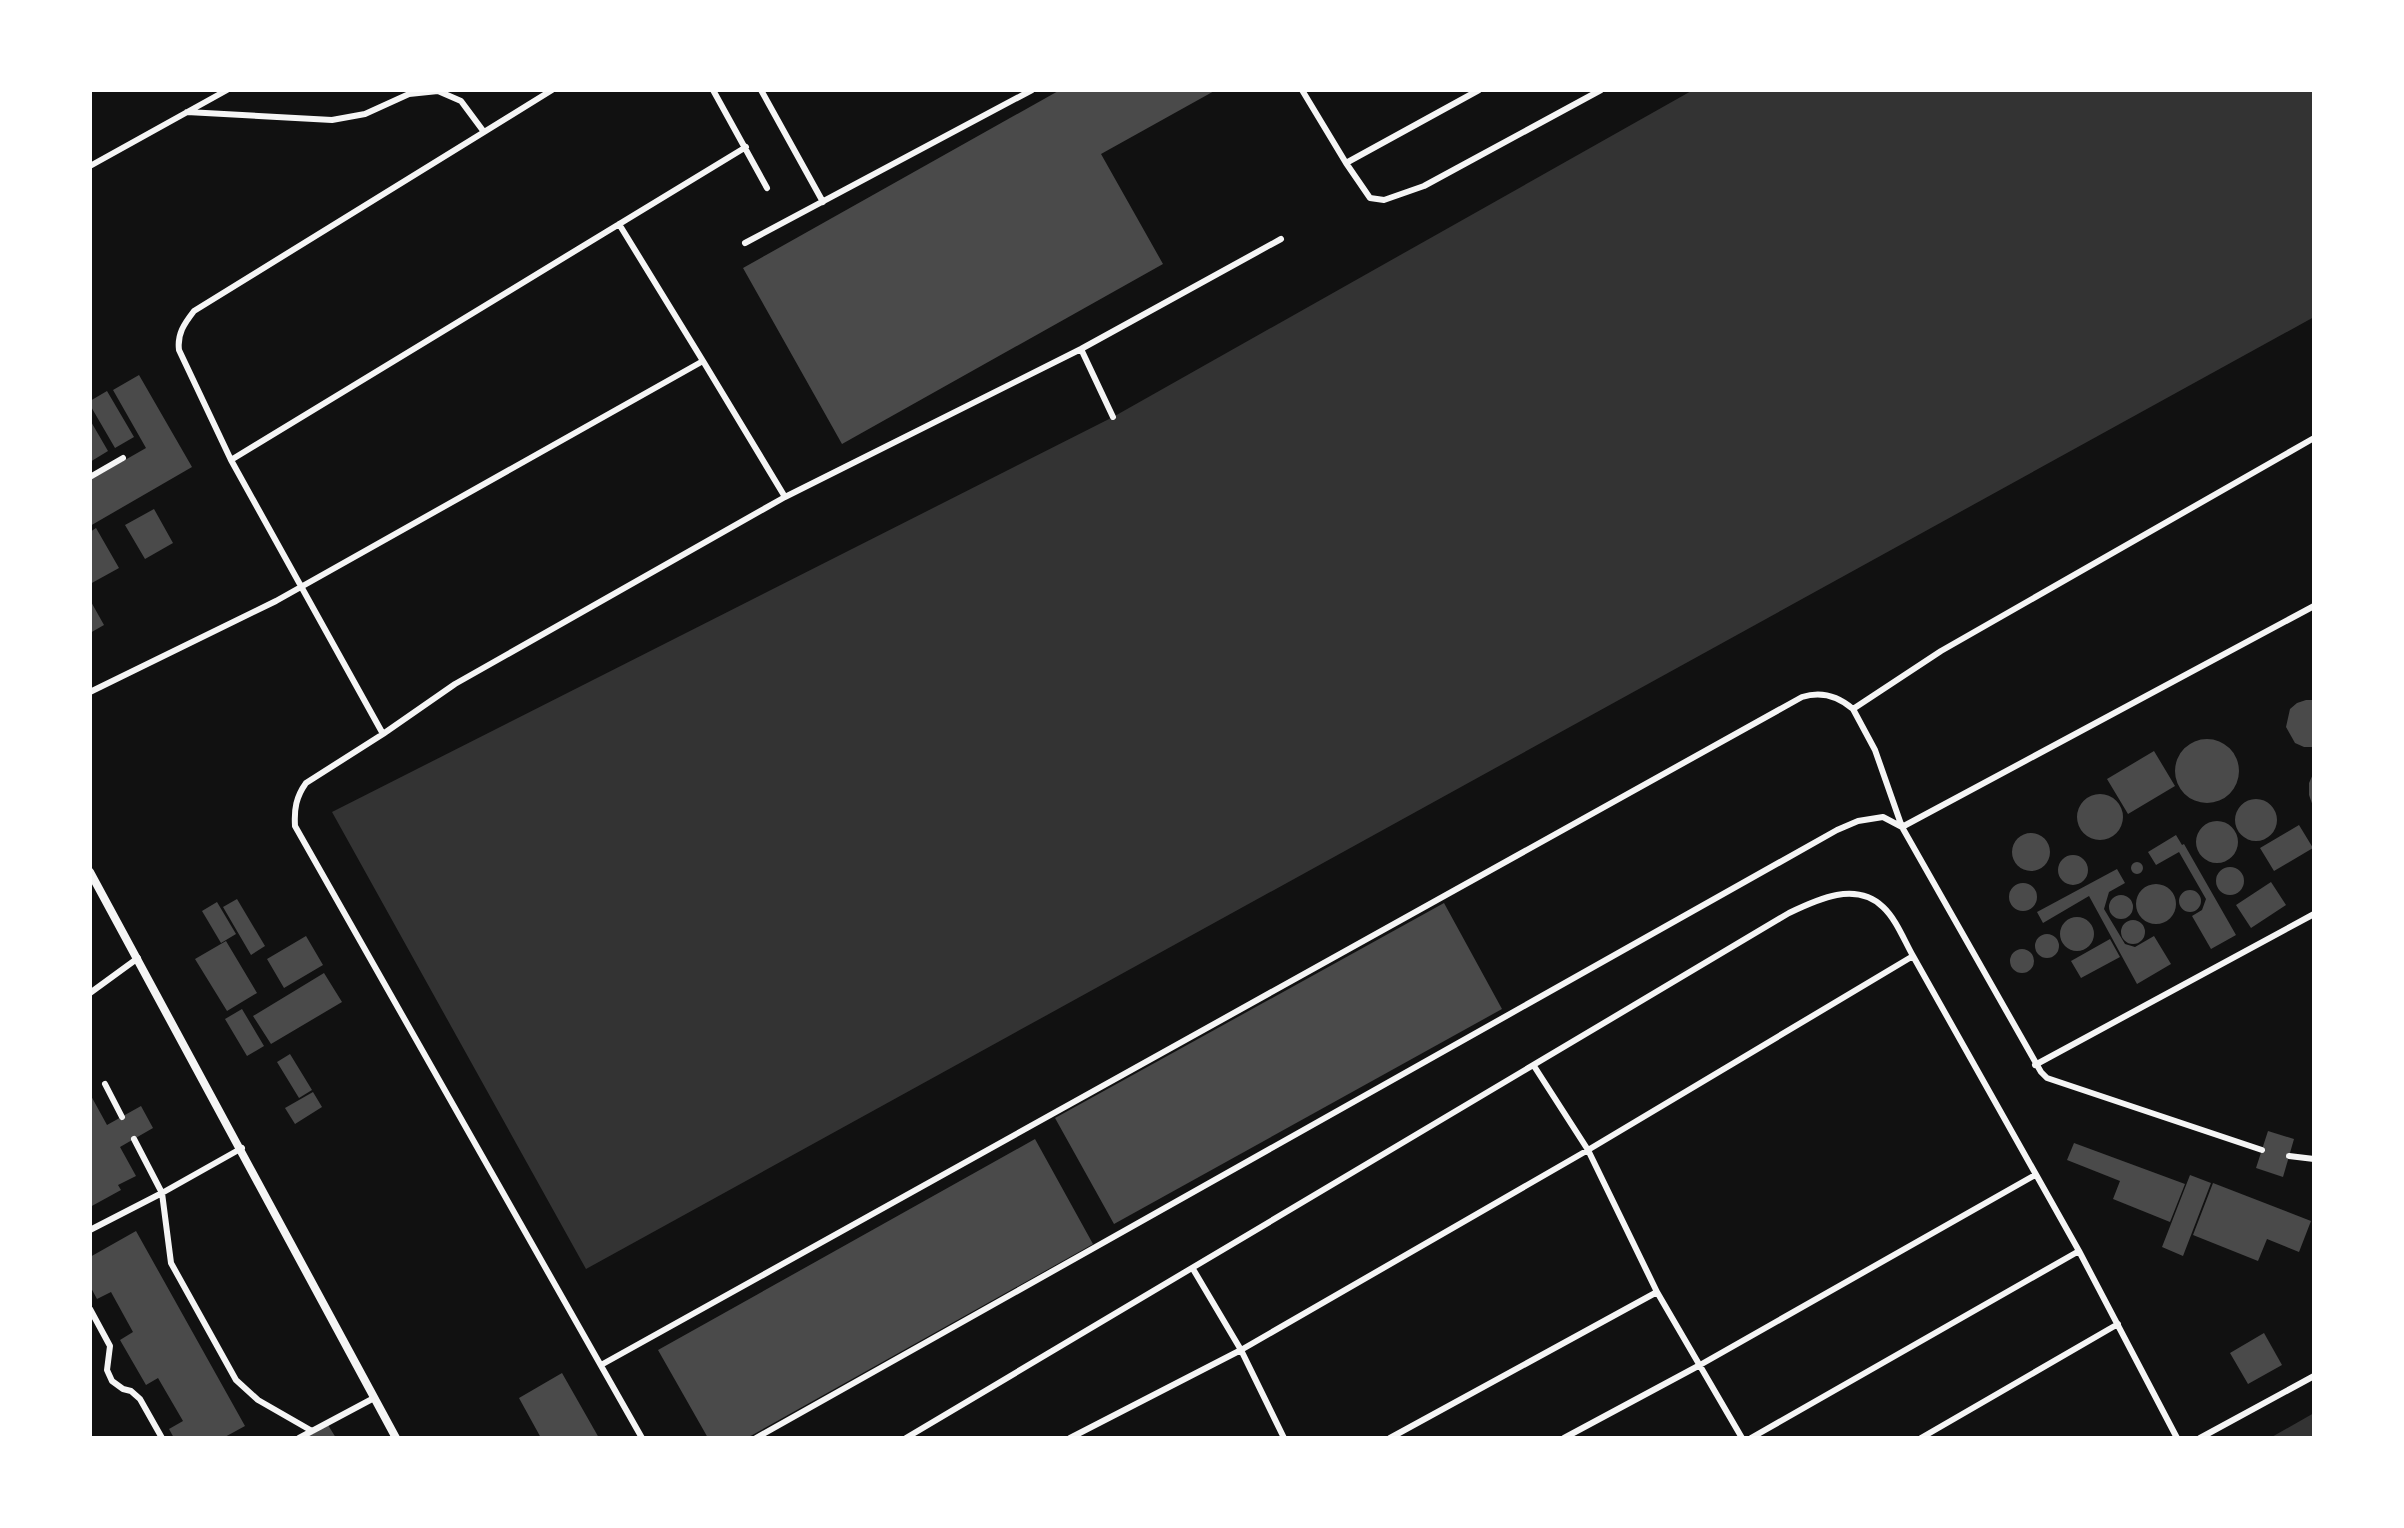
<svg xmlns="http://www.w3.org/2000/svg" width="2404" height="1528" font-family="Mulish,sans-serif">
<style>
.water{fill:#333}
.building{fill:#4a4a4a}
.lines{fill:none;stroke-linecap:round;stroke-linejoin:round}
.service{stroke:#f5f5f5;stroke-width:6}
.minor{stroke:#f5f5f5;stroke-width:8}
</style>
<rect width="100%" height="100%" fill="#111"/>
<path class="water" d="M1693,90H2314V317L586,1269L332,812L1113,417Z
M2314,1413V1438H2270Z"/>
<path class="building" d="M1060,90H1216L1101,154L1163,264L842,444L743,268Z
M139,375L192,467L90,526V480L146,448L113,390Z
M107,391L134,437L115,448L90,405V401Z
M90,420L108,451L90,462Z
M154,509L173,543L145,559L125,525Z
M96,528L119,568L90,584V532Z
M90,600L104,625L90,633Z
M2306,700H2314V747H2304L2295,743L2286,727L2290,709L2297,703Z
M2175 771a32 32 0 1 1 64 0a32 32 0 1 1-64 0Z
M2154,751L2175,786L2128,814L2107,779Z
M2314,772V809L2309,795V783Z
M2077 817a23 23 0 1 1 46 0a23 23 0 1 1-46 0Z
M2235 820a21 21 0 1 1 42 0a21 21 0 1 1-42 0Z
M2196 842a21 21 0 1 1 42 0a21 21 0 1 1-42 0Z
M2299,825L2313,848L2274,871L2260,848Z
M2012 852a19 19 0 1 1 38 0a19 19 0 1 1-38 0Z
M2176,835L2182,845L2184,844L2236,935L2211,949L2192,916L2202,910L2206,899L2179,852L2156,865L2148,852Z
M2058 870a15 15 0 1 1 30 0a15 15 0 1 1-30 0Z
M2131 868a6 6 0 1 1 12 0a6 6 0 1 1-12 0Z
M2216 881a14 14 0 1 1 28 0a14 14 0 1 1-28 0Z
M2117,869L2125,883L2109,892L2104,909L2125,944L2135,947L2154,936L2171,964L2137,984L2089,896L2043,923L2037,912Z
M2271,882L2286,905L2251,928L2236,905Z
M2009 897a14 14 0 1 1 28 0a14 14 0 1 1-28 0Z
M2136 904a20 20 0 1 1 40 0a20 20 0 1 1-40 0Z
M2179 901a11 11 0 1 1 22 0a11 11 0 1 1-22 0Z
M2109 907a12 12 0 1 1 24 0a12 12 0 1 1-24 0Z
M237,899L265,946L251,955L223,907Z
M217,902L236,934L221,943L202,911Z
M1444,903L1502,1009L1114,1224L1055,1118Z
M2060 934a17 17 0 1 1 34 0a17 17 0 1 1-34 0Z
M2121 932a12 12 0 1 1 24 0a12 12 0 1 1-24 0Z
M2035 946a12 12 0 1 1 24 0a12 12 0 1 1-24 0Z
M306,936L323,965L284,988L267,959Z
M2110,939L2120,957L2081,978L2071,961Z
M226,941L257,993L227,1011L195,959Z
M2010 961a12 12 0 1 1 24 0a12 12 0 1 1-24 0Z
M324,973L342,1002L271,1044L253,1016Z
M242,1009L264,1046L247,1056L225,1019Z
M290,1054L312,1090L299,1098L277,1062Z
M313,1092L322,1107L295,1124L285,1108Z
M90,1094L107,1125L141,1106L153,1128L120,1147L136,1176L118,1185L121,1190L90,1207Z
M2268,1131L2294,1139L2283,1177L2256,1168Z
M1035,1139L1093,1244L747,1438H708L658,1350Z
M2074,1143L2185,1184L2170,1222L2113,1199L2120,1181L2067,1160Z
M2190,1175L2211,1183L2183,1256L2162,1247Z
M2213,1183L2311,1221L2299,1252L2267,1239L2258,1261L2193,1235Z
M136,1231L245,1426L223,1438H174L169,1429L183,1421L158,1378L146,1385L120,1340L133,1332L111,1292L97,1299L90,1286V1257Z
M2264,1333L2282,1365L2248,1384L2230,1353Z
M562,1373L599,1438H541L519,1398Z
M328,1425L336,1438H305Z"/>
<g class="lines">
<path class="service" d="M552,90L194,311C184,324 177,334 179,350L231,460L746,147
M713,90L767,188
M761,90L823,202
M1302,90L1346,163L1370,198L1384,200L1424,186L1601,90
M187,112L332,120L365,114L409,94L438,91L461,101L484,132
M1346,163L1479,90
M90,166L227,90
M619,224L703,361
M745,243L1032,90
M1081,349L1113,417
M231,460L383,734L455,684L785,497
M90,477L123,458
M90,692L276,601L703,361L785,497L1081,349L1281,239
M383,734L306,783C296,797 294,809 295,826L642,1438
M90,993L138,958
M2035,1065L2314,914
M1534,1066L1588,1150L1657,1292L1742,1438
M105,1084L122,1117
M134,1139L162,1193L171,1263L236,1380L258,1400L312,1431
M2262,1150L2047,1078L2041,1072L1902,827L1875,750L1853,709L1941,651L2314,438
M2289,1156L2314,1159
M90,1230L162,1193L242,1148
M1193,1269L1241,1350L1284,1438
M90,1309L110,1346L107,1370L112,1381L123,1389L131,1391L140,1399L162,1438
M601,1365L1802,697C1821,691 1838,696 1853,709
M299,1438L374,1398
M756,1438L1837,830L1858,821L1883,817L1902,827L2314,606
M906,1438L1789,913C1818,899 1856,881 1883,907C1896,919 1904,940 1913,956L2079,1251L2177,1438
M1070,1438L1241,1350L1588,1150L1913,956
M1390,1438L1657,1292
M1564,1438L1700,1365L2035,1175
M1751,1438L2079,1251
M1921,1438L2118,1324
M2200,1438L2314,1376"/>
<path class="minor" d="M90,872L396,1438"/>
</g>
<rect width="2404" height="1528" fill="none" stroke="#ffffff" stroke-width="184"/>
</svg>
